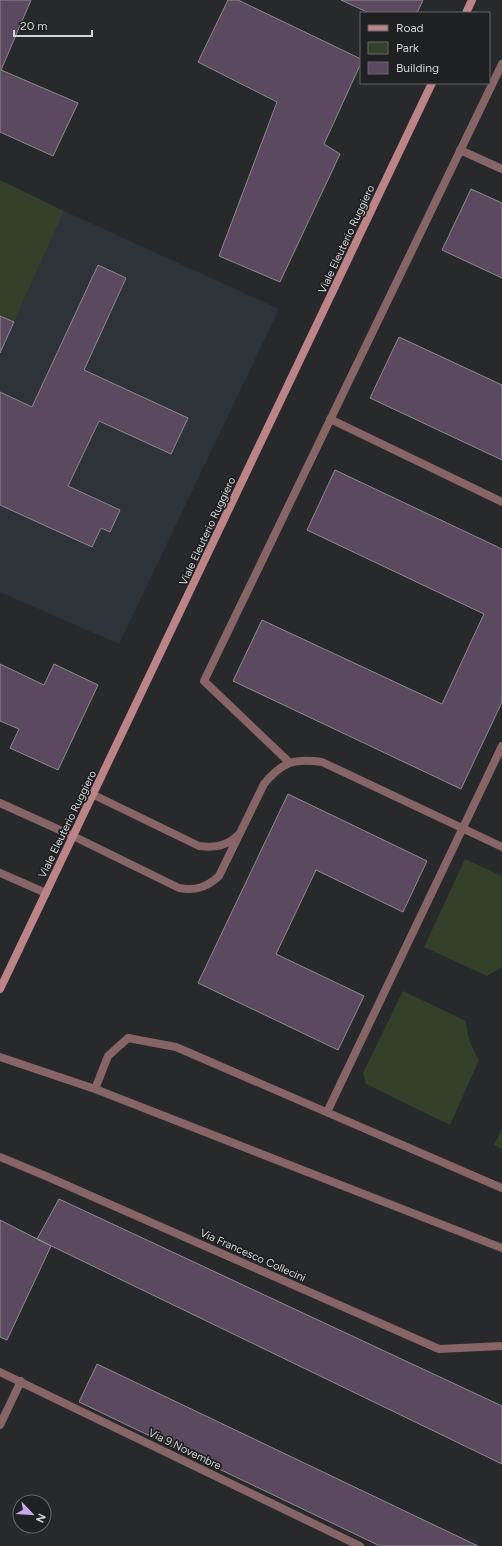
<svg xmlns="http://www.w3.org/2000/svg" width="502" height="1546" font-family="Figtree,sans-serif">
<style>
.built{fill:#2e333a}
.green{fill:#34402a}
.building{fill:#5b4a5f;stroke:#8d8b8e}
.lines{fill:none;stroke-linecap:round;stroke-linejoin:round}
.lane{stroke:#876466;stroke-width:8}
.street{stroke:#876466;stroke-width:8}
.secondary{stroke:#bc8488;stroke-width:8}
.labels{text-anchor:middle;stroke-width:3.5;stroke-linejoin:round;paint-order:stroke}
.street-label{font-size:11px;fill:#d3d4d6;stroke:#1e2021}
</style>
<rect width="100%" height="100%" fill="#28292b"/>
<path class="built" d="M64,211L279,309L119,644L0,592V316L14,322Z"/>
<path class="green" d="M0,180L64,211L14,322L0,316Z
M465,859L502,876V967L487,976L424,947Z
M403,991L466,1021C467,1035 471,1048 479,1060L450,1125L366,1084L363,1073Z
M502,1129V1149L494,1145Z"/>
<path class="building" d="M0,0H31L1,70L78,103L53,156L0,132Z
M228,0H238L361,59V63L324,144L340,154L280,282L219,256L277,102L198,62Z
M341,0H423L417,13H369Z
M471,189L502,203V278L442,250Z
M98,265L126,278L84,370L188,418L171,454L99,421L68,486L120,510L110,532L101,528L92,547L0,505V392L32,407Z
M0,316L14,322L0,353Z
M399,337L502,385V460L370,398Z
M335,470L502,549V702L461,789L233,681L262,620L442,704L484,614L307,530Z
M0,664L44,685L54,664L98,685L58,770L10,748L19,729L0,721Z
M288,794L427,861L403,912L316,870L276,954L364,996L338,1050L198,983Z
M59,1199L502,1406V1464L37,1239Z
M0,1220L51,1246L7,1340L0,1337Z
M97,1364L478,1546H380L79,1402Z"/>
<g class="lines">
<path class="lane" d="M460,150L502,169
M330,419L502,502
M290,763L204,681L502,64
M94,795L199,846C215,848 227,846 238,835
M73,836L179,888C196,891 207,887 219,876L264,784C282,762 294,758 322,762L502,847
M0,1057L95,1089
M327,1112L502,746
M502,1188L176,1047L128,1038L108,1056L95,1089L502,1248"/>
<path class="street" d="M0,803L73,836
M0,873L46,893
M0,1157L48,1177L439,1349L502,1346
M0,1372L360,1546
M0,1425L21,1381"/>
<path class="secondary" d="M466,13L472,0
M0,989L432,83"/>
</g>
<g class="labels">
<g class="street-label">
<text transform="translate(346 239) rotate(-65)" y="4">Viale Eleuterio Ruggiero</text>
<text transform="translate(207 531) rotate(-65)" y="4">Viale Eleuterio Ruggiero</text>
<text transform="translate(67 824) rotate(-64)" y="4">Viale Eleuterio Ruggiero</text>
<text transform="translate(253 1255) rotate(24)" y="4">Via Francesco Collecini</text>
<text transform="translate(185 1449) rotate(26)" y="4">Via 9 Novembre</text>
</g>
</g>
<rect x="360" y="12" width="130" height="72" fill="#1e2021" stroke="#666869"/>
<rect x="368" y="25" width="20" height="6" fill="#bc8488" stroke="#666869"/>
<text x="396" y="32" font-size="12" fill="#d3d4d6">Road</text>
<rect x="368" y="42" width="20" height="12" fill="#34402a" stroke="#666869"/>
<text x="396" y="52" font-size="12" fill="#d3d4d6">Park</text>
<rect x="368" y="62" width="20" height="12" fill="#5b4a5f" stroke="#666869"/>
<text x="396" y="72" font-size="12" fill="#d3d4d6">Building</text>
<g transform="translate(32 1514) rotate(115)"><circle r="19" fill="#1e2021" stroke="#666869"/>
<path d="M0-3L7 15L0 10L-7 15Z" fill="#c9a5ee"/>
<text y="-6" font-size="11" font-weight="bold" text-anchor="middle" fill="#d3d4d6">N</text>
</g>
<path d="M14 30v6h78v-6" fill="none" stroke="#d3d4d6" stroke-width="2"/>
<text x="20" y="30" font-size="12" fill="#d3d4d6" stroke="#1e2021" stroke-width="3" paint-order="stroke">20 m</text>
</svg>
